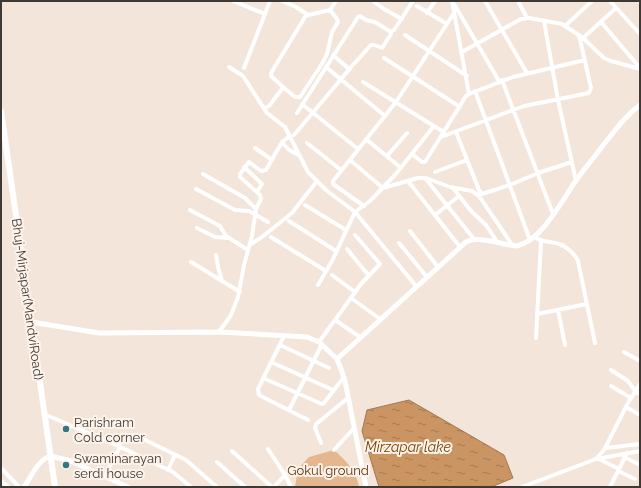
<svg xmlns="http://www.w3.org/2000/svg" width="641" height="488" font-family="Raleway,sans-serif">
<style>
.green{fill:#e4b78f}
.water{fill:url(#water-ripples);stroke:#a07955}
.lines{fill:none;stroke-linecap:round;stroke-linejoin:round}
.minor{stroke:#fff;stroke-width:4}
.tertiary{stroke:#fff;stroke-width:5}
.primary{stroke:#fff;stroke-width:6}
.poi-dot{fill:#317684;stroke:#fef3ea;stroke-width:1.5}
.labels{text-anchor:middle;stroke-width:4;stroke-linejoin:round;paint-order:stroke}
.street-label{font-size:13px;fill:#3e3935;stroke:#fef3ea}
.poi-label{font-size:13px;fill:#3e3935;stroke:#fef3ea;text-anchor:start}
.park-label{font-size:13px;fill:#5c3711;stroke:#fef3ea}
.water-label{font-size:14px;font-style:italic;fill:#744100;stroke:#fef3ea}
</style>
<defs>
<pattern id="water-ripples" width="26" height="14" patternUnits="userSpaceOnUse"><rect width="26" height="14" fill="#ca9463"/><path d="M2 4q2-2 4 0t4 0M15 11q2-2 4 0t4 0" fill="none" stroke="#a57a52"/></pattern>
</defs>
<rect width="100%" height="100%" fill="#f3e5da"/>
<path class="green" d="M334,450C347,462 356,470 359,487H295L298,469L309,457Z"/>
<path class="water" d="M409,400L504,455L513,478L491,487H379L362,431L367,410Z"/>
<g class="lines">
<path class="minor" d="M233,1L265,14
M282,1L296,7L308,15
M373,1L384,9L402,19
M452,1L469,94
M485,1L527,73
M518,1L527,18
M610,1L640,34
M639,1L640,2
M454,4L499,81
M417,6L447,24
M427,13L435,1
M544,21L558,100L576,181
M601,22L640,68
M566,25L592,1
M394,30L413,1
M405,35L467,76
M583,38L616,8
M462,52L521,19L529,18L562,24L583,38L604,58L611,61L640,69
M333,55L349,69
M384,58L460,107
M229,67L243,76L267,113L285,127L308,172L326,190L355,212L416,286
M326,67L385,116
M244,68L270,1
M502,80L553,214
M283,87L295,97H300L322,64L327,54L332,32L338,22L337,19L330,10
M475,91L530,240
M302,104L358,149
M264,108L269,106L282,89L283,87L271,76V73L305,17L308,15L330,10L336,1
M434,126L444,132
M456,132L479,190L482,194L510,185L538,173L572,162
M294,135L352,66L371,45H374L382,48L391,34V32L375,22L366,20L360,16L358,17L297,113
M441,137L524,106L589,93L591,88L579,35
M366,139L401,168
M282,142L288,149L300,156
M307,143L341,170
M255,148L272,160
M412,154L422,162H425L466,96L469,94L513,77L585,60
M387,156L407,133
M350,160L383,188L418,178H426L450,187L472,191L479,196L513,246
M244,167L262,184L257,192
M435,172L467,160
M203,174L245,198L256,209
M425,178L474,239
M408,181L460,247
M453,188L471,211L486,225L498,243
M196,189L235,210L249,211L268,222
M305,205L346,230
M364,206L333,184V181L396,102L454,13
M190,210L220,226L226,236L248,250
M435,215L459,196
M289,221L336,251
M197,228L215,237L228,238
M410,231L438,267
M271,237L326,271
M535,237C542,243 551,241 559,244C566,246 575,254 578,261L595,343
M399,243L427,277
M251,244L262,237L292,213L317,181
M347,249L369,276
M216,255L218,267L222,281
M191,262L240,292
M332,275L355,292
M318,285L332,261L355,212L370,201L395,175L434,126L363,82
M351,298L380,319
M558,310L565,345
M537,314L587,304
M335,320L360,337
M219,332L231,315L238,297L244,265L252,236L256,209L261,199L260,195L240,177V174L249,162L261,171L266,170L282,142L290,136
M284,336L258,389L259,395L308,420
M536,338L541,241
M319,342L361,284L380,264L355,235
M280,345L329,368
M624,352L640,361
M271,362L333,390
M611,370L628,381L635,391L640,394
M263,378L322,404L324,403L344,377
M611,386L631,398
M626,407L640,415
M289,410L322,344
M44,414L118,446L173,472L191,487
M321,443L315,428L316,424L348,398
M118,446C123,440 126,435 135,435L186,460L217,487
M606,448L640,444
M268,449L285,475L274,487
M334,450L354,428
M232,451L272,487
M624,457L640,465
M597,459L640,451
M599,459L619,469
M217,462L245,487
M1,468L19,487
M168,470L175,455
M618,471L635,479
M285,475L291,487
M104,477L120,447
M1,481L8,487
M522,487L596,459L604,450L628,403L640,384
M610,487L627,453"/>
<path class="tertiary" d="M31,322L99,333L219,332L307,337L319,342L337,359
M24,487C31,477 38,460 50,456L71,461L128,487
M366,487L345,381L341,369L337,359L466,242C479,235 502,245 517,246C542,240 561,202 575,182C583,170 593,159 601,148C614,132 624,117 640,105"/>
<path class="primary" d="M1,111L55,487"/>
</g>
<g class="poi-dot">
<circle cx="66" cy="429" r="4"/>
<circle cx="66" cy="465" r="4"/>
</g>
<g class="labels">
<g class="street-label">
<text transform="translate(28 299) rotate(82)" y="5">Bhuj-Mirjapar(MandviRoad)</text>
</g>
<g class="poi-label">
<text x="74" y="427">Parishram<tspan x="74" dy="15">Cold corner</tspan></text>
<text x="74" y="463">Swaminarayan<tspan x="74" dy="15">serdi house</tspan></text>
</g>
<g class="park-label">
<text x="328" y="475">Gokul ground</text>
</g>
<g class="water-label">
<text x="408" y="452">Mirzapar lake</text>
</g>
</g>
<rect width="641" height="488" fill="none" stroke="#3e3935" stroke-width="4"/>
</svg>
